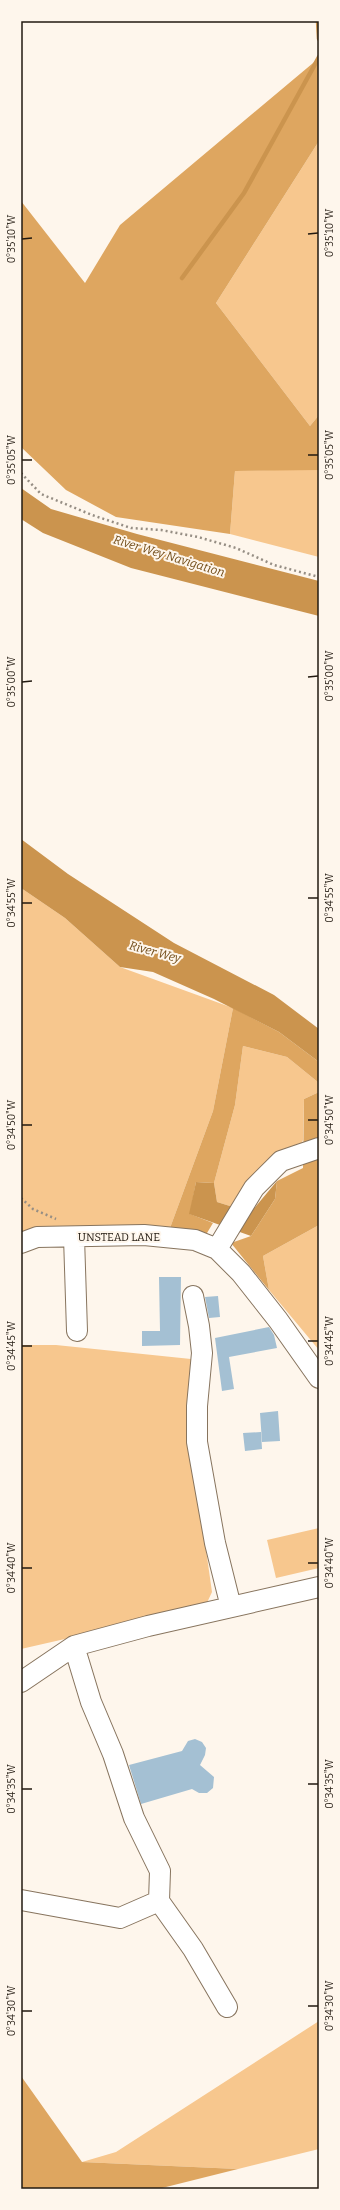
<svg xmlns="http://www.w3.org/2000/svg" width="340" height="2210" font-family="Bitter,serif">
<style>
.green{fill:#f7c78e}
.forest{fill:#dea660}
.water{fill:#cb944e}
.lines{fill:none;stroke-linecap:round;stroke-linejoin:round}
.stream{stroke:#cb944e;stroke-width:4.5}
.building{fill:#a4c0d3}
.minor-casing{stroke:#87745e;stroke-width:22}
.path{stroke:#968e84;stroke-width:2.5;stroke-dasharray:2 3;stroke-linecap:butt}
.minor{stroke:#fff;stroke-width:20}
.ticks{fill:none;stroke:#221a11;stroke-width:1.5}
.labels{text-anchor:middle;stroke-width:4;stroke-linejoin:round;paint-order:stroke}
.street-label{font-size:11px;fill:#221a11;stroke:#fef6ec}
.water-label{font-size:12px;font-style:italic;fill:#724c18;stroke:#fef6ec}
.neatline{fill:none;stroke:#221a11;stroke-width:1.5}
.ticks-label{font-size:10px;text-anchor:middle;fill:#221a11}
</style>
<rect width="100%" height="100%" fill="#fef6ec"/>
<path class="green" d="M319,141V415L310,426L216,303Z
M317,469L319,470V557L230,534L235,471Z
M21,888L65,918L120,967L233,1008L213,1111L170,1228L21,1236Z
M243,1046L287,1057L319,1083V1092L304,1099L303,1140L298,1153L262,1166L233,1207L217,1202L214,1183L235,1105Z
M319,1225V1350L269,1290L263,1256Z
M21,1345H56L191,1359L195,1472L212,1592L205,1607L21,1649Z
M319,1528V1568L276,1578L267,1540Z
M319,2021V2149L238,2169L82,2162L116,2152Z"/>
<path class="forest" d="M319,58V141L216,303L310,426L319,415V470L235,471L230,534L116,517L66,490L21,447V201L85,283L120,225Z
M233,1008L279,1032L319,1062V1083L287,1057L243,1046L235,1105L214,1183L196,1182L190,1214L213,1223L204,1238L170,1228L213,1111Z
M319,1092V1225L263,1256L269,1290L231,1243L251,1236L275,1199L277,1181L303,1168L304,1099Z
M21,2076L82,2162L238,2169L158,2189H21Z"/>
<path class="water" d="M21,488L51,509L137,534L319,581V616L131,568L43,533L21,519Z
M21,839L68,874L174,943L274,995L319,1029V1062L279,1032L214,999L153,972L120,967L65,918L21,888Z
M277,1181L275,1199L251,1236L189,1214L196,1182L214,1183L217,1202L233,1207L246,1218Z"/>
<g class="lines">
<path class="stream" d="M318,21L319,39
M182,278L244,193L319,57"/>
</g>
<path class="building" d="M159,1277H181L180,1345L142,1346V1331H160Z
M218,1296L220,1317L209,1318L205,1297Z
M269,1327L274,1335L277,1348L229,1357L234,1389L222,1391L215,1338Z
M278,1411L280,1441L262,1442L260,1413Z
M261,1432L262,1449L245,1451L243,1433Z
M195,1739L202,1742L206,1748L205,1755L200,1765L214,1777L213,1788L207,1793H199L192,1789L141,1804L129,1765L182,1751L188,1741Z"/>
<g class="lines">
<defs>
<path id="minor" d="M74,1237L77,1331
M21,1243L37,1237L144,1235L195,1240L217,1249L241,1273L278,1320L319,1378
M217,1249L254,1188L281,1161L319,1148
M193,1296L199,1326L202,1353L197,1406V1442L215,1543L231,1607
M21,1682L74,1646
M21,1900L120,1918L159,1901L160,1871L134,1818L113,1754L91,1702L74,1646L148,1626L319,1587
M159,1901L193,1949L227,2007"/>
</defs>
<use href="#minor" class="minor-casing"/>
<path class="path" d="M21,473L41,494L92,515L131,528L161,530L198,537L236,548L274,565L319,577
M21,1198L33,1209L56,1219"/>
<use href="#minor" class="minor"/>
</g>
<path class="ticks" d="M308,234L318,233M22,239L32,238M308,455H318M22,460H32M308,677L318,676M22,682L32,681M308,898H318M22,903H32M308,1120H318M22,1125H32M308,1341H318M22,1346H32M308,1563H318M22,1568H32M308,1784H318M22,1789H32M308,2006H318M22,2011H32"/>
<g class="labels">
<g class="street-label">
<text x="119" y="1241">UNSTEAD LANE</text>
</g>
<g class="water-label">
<text transform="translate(169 556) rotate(17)" y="4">River Wey Navigation</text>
<text transform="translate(155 952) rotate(15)" y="4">River Wey</text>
</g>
</g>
<rect width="340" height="2210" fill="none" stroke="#fef6ec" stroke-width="44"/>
<rect x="22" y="22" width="296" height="2166" class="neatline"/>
<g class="ticks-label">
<text transform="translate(329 233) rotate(-90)" y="4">0°35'10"W</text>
<text transform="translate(11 239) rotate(-90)" y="4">0°35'10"W</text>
<text transform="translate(329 455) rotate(-90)" y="4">0°35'05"W</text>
<text transform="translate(11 460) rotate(-90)" y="4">0°35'05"W</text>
<text transform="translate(329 676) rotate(-90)" y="4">0°35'00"W</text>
<text transform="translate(11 682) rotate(-90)" y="4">0°35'00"W</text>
<text transform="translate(329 898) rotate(-90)" y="4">0°34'55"W</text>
<text transform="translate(11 903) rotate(-90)" y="4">0°34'55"W</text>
<text transform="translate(329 1120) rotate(-90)" y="4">0°34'50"W</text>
<text transform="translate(11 1125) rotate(-90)" y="4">0°34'50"W</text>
<text transform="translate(329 1341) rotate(-90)" y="4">0°34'45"W</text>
<text transform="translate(11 1346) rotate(-90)" y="4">0°34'45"W</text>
<text transform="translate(329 1563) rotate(-90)" y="4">0°34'40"W</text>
<text transform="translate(11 1568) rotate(-90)" y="4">0°34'40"W</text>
<text transform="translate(329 1784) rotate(-90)" y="4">0°34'35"W</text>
<text transform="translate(11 1789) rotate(-90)" y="4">0°34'35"W</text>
<text transform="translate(329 2006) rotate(-90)" y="4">0°34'30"W</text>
<text transform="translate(11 2011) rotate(-90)" y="4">0°34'30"W</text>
</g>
</svg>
